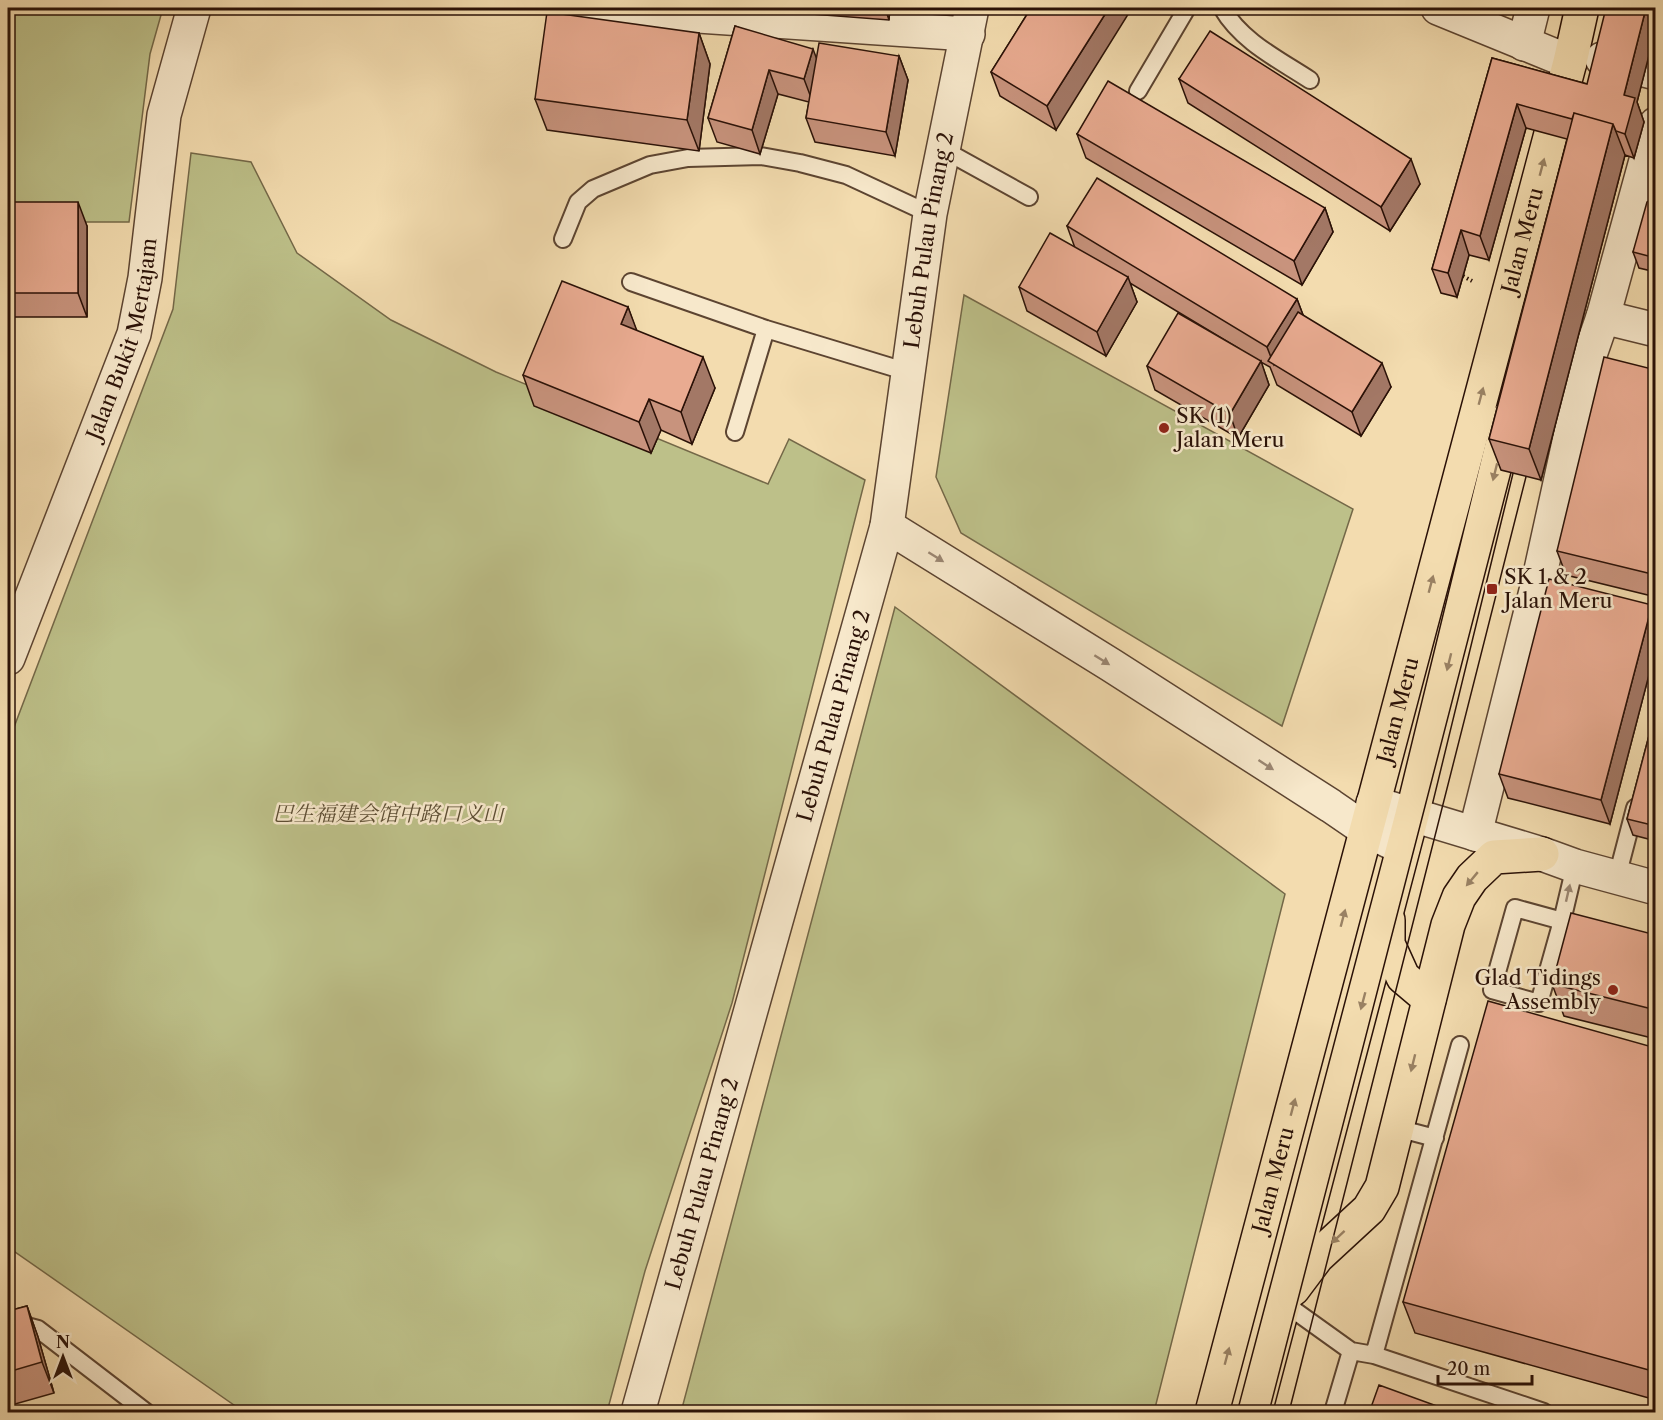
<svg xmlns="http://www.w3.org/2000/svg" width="1663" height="1420" font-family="'Libre Caslon Text','Noto Serif SC',serif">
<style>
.green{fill:#bdc089;stroke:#746848;stroke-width:1.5}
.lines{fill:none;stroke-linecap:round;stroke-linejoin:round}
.service-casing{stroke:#5c4431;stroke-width:20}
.minor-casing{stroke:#5c4431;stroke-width:36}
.trunk-casing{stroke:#2a1107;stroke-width:36}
.path{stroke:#2a1107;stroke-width:4;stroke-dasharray:1.5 3;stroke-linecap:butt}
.service{stroke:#f7e8cb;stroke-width:16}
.minor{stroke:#f7e8cb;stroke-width:33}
.trunk{stroke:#f3dcaf;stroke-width:33}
.tram{stroke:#2a1107;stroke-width:1.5}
.wall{fill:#c8937d;stroke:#2a1107;stroke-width:1.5}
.shaded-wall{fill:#a37866;stroke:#2a1107;stroke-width:1.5}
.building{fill:#e9ab91;stroke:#2a1107;stroke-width:1.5}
.oneway{fill:#998163}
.oneway2{fill:#9b8773}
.poi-dot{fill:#8f2418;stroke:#f7e8cb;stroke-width:2}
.labels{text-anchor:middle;stroke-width:5;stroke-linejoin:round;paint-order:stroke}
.street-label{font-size:21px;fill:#2a1107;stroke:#f7e8cb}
.poi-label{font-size:21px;fill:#2a1107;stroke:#f7e8cb;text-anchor:start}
.park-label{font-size:21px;font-style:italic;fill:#5d4e34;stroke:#f7e8cb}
</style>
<rect width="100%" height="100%" fill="#f3dcaf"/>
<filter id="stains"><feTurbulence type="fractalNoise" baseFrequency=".00333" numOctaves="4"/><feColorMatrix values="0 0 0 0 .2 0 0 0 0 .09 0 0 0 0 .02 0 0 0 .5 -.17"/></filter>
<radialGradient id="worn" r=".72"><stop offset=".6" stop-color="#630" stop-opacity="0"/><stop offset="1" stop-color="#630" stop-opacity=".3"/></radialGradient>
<path class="green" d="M8,8H163L150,54L129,222H8Z
M191,153L251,162L297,253L391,320L496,372L768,484L789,439L865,480L732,1003L645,1271L607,1412H244L8,1247V743L173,309Z
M964,295L1353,509L1282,726L961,533L936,477Z
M895,607L1285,894L1154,1412H681Z"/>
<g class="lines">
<defs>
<path id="service" d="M1222,8C1242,42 1278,59 1310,80
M1138,91L1187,8
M944,150L1029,197
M563,239L578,202L593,189L650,165L688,158L761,156L800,163L846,175L930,214
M631,282L766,329L908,372
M735,432L766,329
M1575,866L1562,921L1539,1003L1492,990L1515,908L1588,928
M1617,877L1635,808
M1397,1128L1435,1138
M1284,1303L1351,1351L1374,1355L1544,1412
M8,1321L38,1329L146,1412
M1374,1355L1460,1045
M1333,1412L1351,1351"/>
<g id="minor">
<path d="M579,8L968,34"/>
<path d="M1438,8L1570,62"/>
<path d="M1524,44L1533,8"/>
<path d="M1602,59L1656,73"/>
<path d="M1603,317L1656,330"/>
<path d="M887,526L1111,665L1331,806L1366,830L1403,848"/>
<path id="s1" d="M8,658L134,334L145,278L164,115L194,8"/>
<path d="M1373,803L1542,854L1575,866L1656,888"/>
<path d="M1475,834L1539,579L1585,369L1603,317L1656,124"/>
<path id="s2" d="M638,1412L887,526L930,214L972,8"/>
</g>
<g id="trunk">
<path d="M1388,920V944L1403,977L1429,999"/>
<path d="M1293,1289L1317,1257L1369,1209L1382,1187L1448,925L1459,897L1472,878L1494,857L1542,854"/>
<path id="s3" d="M1212,1412L1570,62L1582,8"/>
<path d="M1255,1412L1412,815L1509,417"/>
</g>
</defs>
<use href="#service" class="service-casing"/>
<use href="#minor" class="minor-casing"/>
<use href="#trunk" class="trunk-casing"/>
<path class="path" d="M1463,276L1472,281"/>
<use href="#service" class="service"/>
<use href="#minor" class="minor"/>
<use href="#trunk" class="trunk"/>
<path class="tram" d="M1269,1412L1515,457
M1289,1412L1530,461"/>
</g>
<path class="wall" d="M734,8H890L889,20Z
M1031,8L1056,130L1000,96L991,72Z
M1478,8H1489L1484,10Z
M1656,8V28L1637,102L1644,122L1634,158L1625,155L1541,480L1501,470L1489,439L1567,139L1526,128L1489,260L1469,255L1457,297L1441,293L1432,269L1492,58L1587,84Z
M735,26L816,58L899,56L908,80L895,156L815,142L806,118L809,102L778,94L760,154L717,142L708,118Z
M699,33L710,64L699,151L547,130L535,99Z
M1179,79L1420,184L1390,231L1188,103Z
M1077,134L1325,208L1333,232L1302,285L1086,158Z
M1656,196V272L1639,268L1633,252Z
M8,202L87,226V317H8Z
M1067,226L1297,299L1303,315L1391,387L1361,436L1277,385L1270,367L1261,362L1269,385L1238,438L1155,390L1147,366L1238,348L1130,283L1137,302L1106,356L1027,311L1019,287L1075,248Z
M628,307L636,330L715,388L692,444L661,430L651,453L534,406L523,375Z
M1656,370V597L1566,575L1557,551Z
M1652,605L1656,616V648L1610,824L1508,798L1499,774Z
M1656,709V841L1633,835L1627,819Z
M1656,935V1039L1564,1016L1552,984Z
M1656,1048V1400L1415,1333L1403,1302Z
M27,1306L38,1337L54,1393L8,1406V1311Z"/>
<path class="shaded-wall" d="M885,8H890L889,20Z
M1109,8H1132L1056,130L1047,106Z
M1646,8H1656V28L1637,102L1644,122L1634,158L1625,134L1624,95Z
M699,33L710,64L699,151L687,120Z
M813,49L822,73L813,103L804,79Z
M899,56L908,80L895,156L886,132Z
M769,70L778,94L760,154L752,130Z
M1517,104L1526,128L1489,260L1480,236Z
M1613,124L1625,155L1541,480L1529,449Z
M1411,159L1420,184L1390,231L1381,207Z
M78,202L87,226V317L78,293Z
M1325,208L1333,232L1302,285L1294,261Z
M1461,230L1469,255L1457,297L1448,273Z
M1128,277L1137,302L1106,356L1097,332Z
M1297,299L1306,323L1274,365L1267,347Z
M628,307L640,339L621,324Z
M703,357L715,388L692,444L681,412Z
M1261,361L1269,385L1238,438L1230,414Z
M1382,363L1391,387L1361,436L1352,412Z
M649,399L661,430L651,453L639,422Z
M1652,605L1656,616V648L1610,824L1601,800Z
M27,1306L38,1337L54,1393L42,1362Z"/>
<path class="building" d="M1031,8H1109L1047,106L991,72Z
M1606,8H1646L1624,95L1635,98L1625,134L1616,131L1613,124L1574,113L1572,119L1517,104L1480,236L1461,230L1448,273L1432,269L1492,58L1587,84Z
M547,12L699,33L687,120L535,99Z
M735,26L813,49L804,79L769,70L752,130L708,118Z
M1210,31L1411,159L1381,207L1179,79Z
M819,43L899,56L886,132L806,118Z
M1108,81L1325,208L1294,261L1077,134Z
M1574,113L1613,124L1529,449L1489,439Z
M1097,178L1297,299L1267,347L1067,226Z
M1656,196V258L1633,252L1647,202Z
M8,202H78V293H8Z
M1050,233L1128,277L1097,332L1019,287Z
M562,281L628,307L621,324L703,357L681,412L649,399L639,422L523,375Z
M1298,312L1382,363L1352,412L1268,361Z
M1178,313L1261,361L1230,414L1147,366Z
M1604,357L1656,370V575L1557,551Z
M1549,579L1652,605L1601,800L1499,774Z
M1656,709V826L1627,819Z
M1571,913L1656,935V1010L1552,984Z
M1488,1001L1656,1048V1372L1403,1302Z
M27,1306L42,1362L8,1372V1311Z
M1379,1385L1456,1413H1369Z"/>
<defs><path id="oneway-solid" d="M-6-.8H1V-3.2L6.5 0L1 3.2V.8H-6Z" transform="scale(1.5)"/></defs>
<g class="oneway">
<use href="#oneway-solid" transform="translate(1542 167) rotate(-75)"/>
<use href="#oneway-solid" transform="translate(1481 396) rotate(-75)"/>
<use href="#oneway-solid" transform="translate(1495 472) rotate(104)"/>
<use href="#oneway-solid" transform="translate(1431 584) rotate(-75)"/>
<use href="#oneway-solid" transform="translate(1449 662) rotate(104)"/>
<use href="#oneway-solid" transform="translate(1472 879) rotate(130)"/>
<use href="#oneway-solid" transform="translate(1343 918) rotate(-75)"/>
<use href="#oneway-solid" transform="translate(1363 1001) rotate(105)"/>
<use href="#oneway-solid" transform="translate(1413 1063) rotate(104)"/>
<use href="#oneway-solid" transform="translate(1293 1107) rotate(-75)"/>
<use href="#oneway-solid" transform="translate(1338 1237) rotate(137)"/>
<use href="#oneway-solid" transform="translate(1227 1356) rotate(-75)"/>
</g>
<g class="oneway2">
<use href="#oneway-solid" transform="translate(936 557) rotate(32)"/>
<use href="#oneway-solid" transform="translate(1102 660) rotate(32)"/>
<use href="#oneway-solid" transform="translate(1266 765) rotate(33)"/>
<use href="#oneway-solid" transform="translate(1568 893) rotate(-77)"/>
</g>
<g class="poi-dot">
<circle cx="1164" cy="428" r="6"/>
<rect x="1486" y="583" width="12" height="12" rx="3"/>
<circle cx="1613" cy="990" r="6"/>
</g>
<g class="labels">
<g class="street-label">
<text dy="7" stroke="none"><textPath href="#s3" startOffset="1212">Jalan Meru</textPath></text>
<text dy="7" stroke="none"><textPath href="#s2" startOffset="1209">Lebuh Pulau Pinang 2</textPath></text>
<text dy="7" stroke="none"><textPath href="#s1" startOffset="340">Jalan Bukit Mertajam</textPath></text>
<text dy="7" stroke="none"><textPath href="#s3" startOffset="726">Jalan Meru</textPath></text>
<text dy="7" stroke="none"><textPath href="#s2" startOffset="723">Lebuh Pulau Pinang 2</textPath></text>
<text dy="7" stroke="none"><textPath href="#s3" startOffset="240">Jalan Meru</textPath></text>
<text dy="7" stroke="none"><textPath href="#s2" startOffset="237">Lebuh Pulau Pinang 2</textPath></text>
</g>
<g class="poi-label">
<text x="1176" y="423">SK (1)<tspan x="1176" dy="24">Jalan Meru</tspan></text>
<text x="1504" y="584">SK 1 &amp; 2<tspan x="1504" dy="24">Jalan Meru</tspan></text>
<text x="1601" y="985" text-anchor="end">Glad Tidings<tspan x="1601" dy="24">Assembly</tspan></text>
</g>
<g class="park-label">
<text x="388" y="821">巴生福建会馆中路口义山</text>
</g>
</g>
<rect width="1663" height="1420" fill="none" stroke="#f3dcaf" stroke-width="30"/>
<rect x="9" y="9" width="1645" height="1402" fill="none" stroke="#2a1107" stroke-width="3"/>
<rect x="15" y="15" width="1633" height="1390" fill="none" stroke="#2a1107" stroke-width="1.5"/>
<g transform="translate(63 1357)" stroke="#f7e8cb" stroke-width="4.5" paint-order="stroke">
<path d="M0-4.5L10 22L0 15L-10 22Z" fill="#2a1107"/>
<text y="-9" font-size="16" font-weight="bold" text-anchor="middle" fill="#2a1107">N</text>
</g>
<path d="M1438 1375v9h94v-9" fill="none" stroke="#2a1107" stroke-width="3"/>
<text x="1447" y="1375" font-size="18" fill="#2a1107" stroke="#f7e8cb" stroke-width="4.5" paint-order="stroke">20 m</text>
<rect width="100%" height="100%" filter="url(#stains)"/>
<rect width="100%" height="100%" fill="url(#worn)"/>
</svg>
